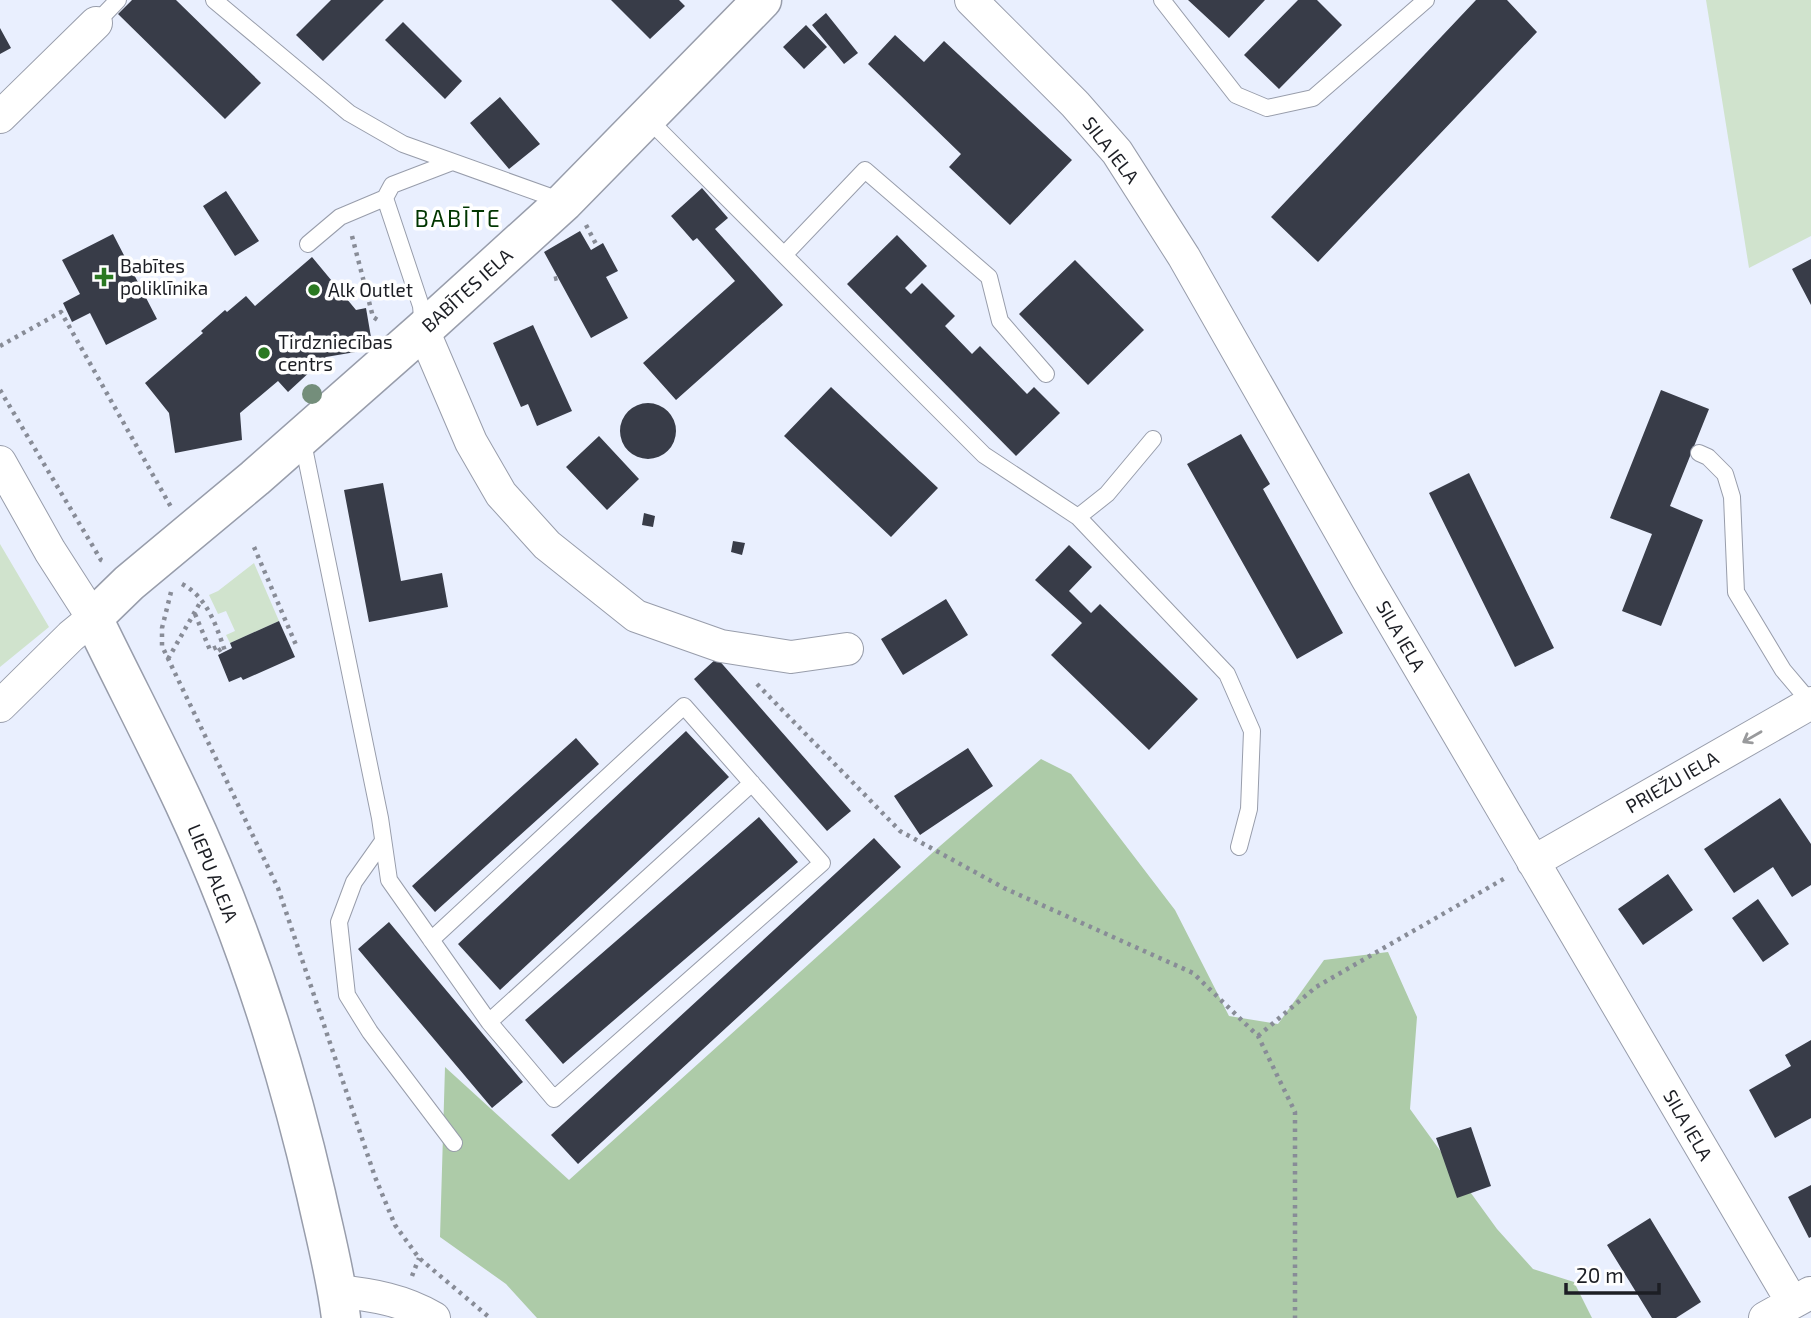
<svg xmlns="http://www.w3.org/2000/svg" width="1811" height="1318" font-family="'Exo 2',sans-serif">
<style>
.green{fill:#d0e3cd}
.forest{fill:#adcba8}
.building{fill:#383c48}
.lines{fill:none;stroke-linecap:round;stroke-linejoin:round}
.service-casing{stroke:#989dab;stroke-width:18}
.minor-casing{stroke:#989dab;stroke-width:34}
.tertiary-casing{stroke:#989dab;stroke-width:41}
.path{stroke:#888c97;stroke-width:4.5;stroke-dasharray:3.5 5;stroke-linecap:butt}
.service{stroke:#fff;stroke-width:16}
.minor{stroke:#fff;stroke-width:32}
.tertiary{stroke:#fff;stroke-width:38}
.tree{fill:#748e7b}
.oneway{stroke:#999a9c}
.poi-dot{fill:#2b7922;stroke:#fff;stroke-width:2.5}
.labels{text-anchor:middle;stroke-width:7;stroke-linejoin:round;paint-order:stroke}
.street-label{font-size:19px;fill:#1c1e24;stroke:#fff}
.poi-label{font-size:19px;fill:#1c1e24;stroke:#fff;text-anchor:start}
.quarter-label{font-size:23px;letter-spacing:2px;fill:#013600;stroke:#fff}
</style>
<rect width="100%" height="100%" fill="#e9effe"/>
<path class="green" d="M1706,0H1811V236L1749,268Z
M0,544L49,627L0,667Z
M254,563L279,621L230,643L226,635L235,631L226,611L218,614L209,595L218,591Z"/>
<path class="forest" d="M1041,759L1071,774L1175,910L1229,1016L1278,1024L1324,960L1388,952L1417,1017L1410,1109L1497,1229L1533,1269L1574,1282L1592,1318H537L506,1284L440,1237L445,1067L569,1180L940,846Z"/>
<path class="building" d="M132,0H176L261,83L225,119L118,14Z
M331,0H384L323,61L296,35Z
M611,0H679L685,6L650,39Z
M1188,0H1265L1229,38Z
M1298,0H1317L1342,25L1279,89L1244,55Z
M1476,0H1507L1537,32L1318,262L1271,217Z
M826,13L858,53L844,64L812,25Z
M403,22L462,81L445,99L385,40Z
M806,25L827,47L804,69L783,47Z
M0,28L11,48L0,54Z
M895,35L924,62L944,41L1072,160L1010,225L949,167L961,154L868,64Z
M500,97L540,144L509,169L470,123Z
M702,188L728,218L715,229L783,305L676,400L643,363L735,281L697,238L693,241L671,216Z
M226,191L259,241L235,256L203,206Z
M580,231L591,250L603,243L618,271L606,277L628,318L591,338L544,252Z
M113,234L157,319L106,345L90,313L72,322L63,303L80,294L62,260Z
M897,235L927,266L905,288L911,294L922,283L955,316L945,326L972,354L980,346L1027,394L1034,387L1060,413L1016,456L847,284Z
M312,257L356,310L366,308L373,349L326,357L288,392L278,381L240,413L242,440L175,453L169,413L145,383L203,333L201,331L225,310L227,312L246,296L255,306Z
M1811,259V305L1792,269Z
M1075,260L1144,330L1088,385L1019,314Z
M533,325L572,411L537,426L528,404L521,407L493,343Z
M831,387L938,488L891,537L784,436Z
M1661,390L1709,409L1670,506L1703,520L1661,626L1622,611L1652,534L1610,518Z
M620 431a28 28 0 1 1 56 0a28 28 0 1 1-56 0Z
M1241,434L1270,484L1263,489L1343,633L1297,659L1187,464Z
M599,436L639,479L607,510L566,467Z
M1469,473L1554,648L1515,667L1429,493Z
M383,483L401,581L442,573L448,607L369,622L344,490Z
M644,513L655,516L653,527L642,525Z
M733,541L745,543L742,555L731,552Z
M1069,545L1092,567L1069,591L1091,613L1100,604L1198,699L1149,750L1051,655L1082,623L1035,580Z
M946,599L968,635L903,675L881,639Z
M279,621L295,657L243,680L241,677L229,682L218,655L232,648L230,643Z
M717,658L851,811L827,831L694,679Z
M686,731L729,777L500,990L458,944Z
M576,738L599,764L435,912L412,886Z
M968,748L993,786L920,835L894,796Z
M1780,798L1811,844V885L1792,897L1773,867L1734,893L1704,849Z
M759,817L798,862L563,1064L525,1020Z
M874,838L901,867L578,1164L551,1135Z
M1668,874L1693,910L1643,945L1618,909Z
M1758,899L1789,944L1763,962L1732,918Z
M389,922L523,1082L492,1108L358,949Z
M1811,1040V1118L1775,1138L1749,1090L1791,1066L1785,1055Z
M1471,1127L1491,1186L1457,1198L1436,1138Z
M1811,1185V1237L1809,1238L1788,1197Z
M1650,1218L1701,1302L1676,1318H1652L1607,1245Z"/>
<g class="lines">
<defs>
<path id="service" d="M214,0L349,113L403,144L562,201
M1162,0L1236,95L1267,108L1313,98L1426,0
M96,23L118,0
M647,118L984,455L1078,517L1107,494L1153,439
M308,244L340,217L385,198
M784,255L865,170L989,277L1000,321L1046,374
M423,328L421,306L385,198L392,185L452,162
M302,438L380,818L389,880L489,1022L554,1099L822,863L684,706L431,940
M1699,453L1708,457L1725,474L1732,497L1736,592L1783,670L1811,703
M1078,517L1227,674L1252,731L1249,809L1239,847
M383,841L354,882L339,922L347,995L370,1032L454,1143
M489,1022L752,783"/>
<path id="minor" d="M971,0L1075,104L1117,152L1184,257L1368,580L1792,1302
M0,117L96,23
M423,330L471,442L501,494L547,545L636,616L721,646L791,657L847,649
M0,462L50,551L93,618L71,636L0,706
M1533,862L1811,703
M338,1291C373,1295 403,1300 434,1318
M1765,1318L1810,1293"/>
<path id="tertiary" d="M341,1318C336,1276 325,1235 316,1194C285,1060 242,927 184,803C155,741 123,680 93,618L129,583L255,478L423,330L564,202L762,0"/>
</defs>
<use href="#service" class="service-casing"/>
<use href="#minor" class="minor-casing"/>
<use href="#tertiary" class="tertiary-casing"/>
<path class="path" d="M586,225L597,246
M352,236L373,317L381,322
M554,279L558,278
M0,346L61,312L171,507
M0,390L101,560L105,562
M254,547L296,645
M182,584C207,597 216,625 225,651
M171,592L162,628V646L278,888L375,1177L395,1225L419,1258L490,1318
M195,614L210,650L217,647L218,651L224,647
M168,659L201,601
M757,684L900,831L1004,888L1193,973L1258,1036L1295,1112V1318
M1258,1036L1316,987L1507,877
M412,1276L419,1258"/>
<use href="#service" class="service"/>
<use href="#minor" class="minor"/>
<use href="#tertiary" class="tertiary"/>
</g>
<circle class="tree" cx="312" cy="394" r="10"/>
<defs><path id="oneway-shaft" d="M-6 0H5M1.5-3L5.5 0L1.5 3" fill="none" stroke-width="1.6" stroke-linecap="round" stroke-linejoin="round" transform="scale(1.75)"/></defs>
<use class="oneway" href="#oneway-shaft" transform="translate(1752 737) rotate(150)"/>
<g class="poi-dot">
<path d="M100.5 266.5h7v7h7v7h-7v7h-7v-7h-7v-7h7z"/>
<circle cx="314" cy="290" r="7"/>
<circle cx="264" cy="353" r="7"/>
</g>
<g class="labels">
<g class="street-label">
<text transform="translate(1111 150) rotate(52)" y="7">SILA IELA</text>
<text transform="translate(467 290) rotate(-42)" y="7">BABĪTES IELA</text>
<text transform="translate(1401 636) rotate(60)" y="7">SILA IELA</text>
<text transform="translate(1672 782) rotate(-30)" y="7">PRIEŽU IELA</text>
<text transform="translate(213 873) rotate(68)" y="7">LIEPU ALEJA</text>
<text transform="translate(1688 1125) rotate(60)" y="7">SILA IELA</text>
</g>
<g class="poi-label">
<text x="120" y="273">Babītes<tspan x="120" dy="22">poliklīnika</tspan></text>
<text x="328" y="297">Alk Outlet</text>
<text x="278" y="349">Tirdzniecības<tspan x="278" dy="22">centrs</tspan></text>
</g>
<g class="quarter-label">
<text x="458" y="227">BABĪTE</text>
</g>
</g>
<path d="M1566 1283v10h93v-10" fill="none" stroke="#1c1e24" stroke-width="3.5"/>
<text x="1576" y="1283" font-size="21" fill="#1c1e24" stroke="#ffffff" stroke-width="5" paint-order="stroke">20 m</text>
</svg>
